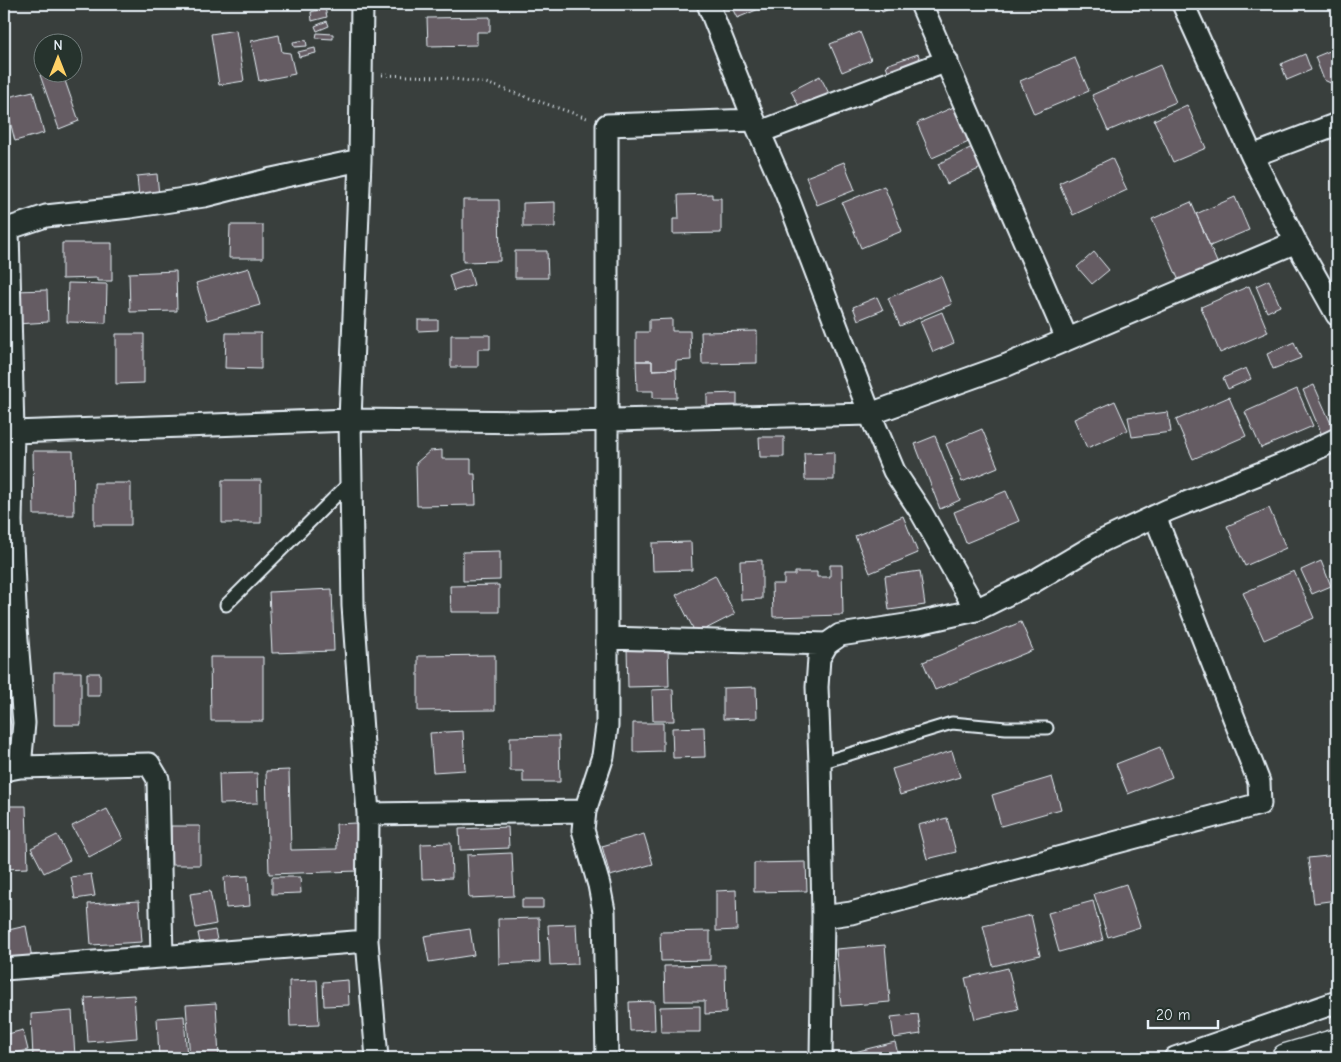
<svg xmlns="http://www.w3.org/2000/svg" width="1341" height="1062" font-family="'Comic Neue',sans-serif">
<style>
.building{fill:#655c63;stroke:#e8f1f8}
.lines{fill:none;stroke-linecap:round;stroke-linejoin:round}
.service-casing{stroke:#e8f1f8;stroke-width:15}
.minor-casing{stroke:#e8f1f8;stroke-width:25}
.secondary-casing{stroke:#e8f1f8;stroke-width:31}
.path{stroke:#e8f1f8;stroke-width:3;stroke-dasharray:1 4;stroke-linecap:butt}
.service{stroke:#26332d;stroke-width:11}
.minor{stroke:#26332d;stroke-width:21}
.secondary{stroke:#26332d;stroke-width:28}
</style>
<rect width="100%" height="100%" fill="#393f3d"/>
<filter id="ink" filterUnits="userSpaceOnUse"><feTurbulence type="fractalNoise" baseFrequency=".02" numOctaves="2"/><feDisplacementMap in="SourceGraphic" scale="10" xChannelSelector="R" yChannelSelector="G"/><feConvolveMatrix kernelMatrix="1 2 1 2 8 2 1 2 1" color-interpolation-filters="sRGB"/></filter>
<g filter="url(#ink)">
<path class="building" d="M730,4H771L737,18Z
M878,4H901L882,12Z
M325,8L327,17L312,21L311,12Z
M490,17V32H477V45L428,46L427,18Z
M327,21L329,26L317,31L315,26Z
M236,30L244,81L219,85L211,34Z
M860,32L871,60L842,72L830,44Z
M317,33L333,34V39L316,38Z
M279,35L282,52L290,53L295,74L259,81L251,41Z
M306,40L307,46L294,47L293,42Z
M315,48L316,53L299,57L298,52Z
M1337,48V86L1324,80L1315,57Z
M918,54L924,69L891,80L886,65Z
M1305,54L1311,70L1287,80L1281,64Z
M1075,58L1089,91L1034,114L1020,81Z
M1160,65L1176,102L1108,131L1092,95Z
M48,72H62L79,121L59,129L40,75Z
M820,76L836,107L807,122L791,91Z
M33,91L44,133L15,141L4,98Z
M1187,105L1206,148L1173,162L1154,120Z
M956,106L971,141L932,158L917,123Z
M972,147L981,168L947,184L938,164Z
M1112,158L1127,190L1073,215L1059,183Z
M844,162L855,190L817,205L806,177Z
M157,174L159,196L139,198L137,176Z
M884,186L902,231L861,248L842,203Z
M712,194V198H721V233L673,234V219H679L678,195Z
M1235,197L1249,230L1210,246L1196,214Z
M463,200H499L500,261L463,262Z
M555,202V227H523V203Z
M1191,202L1219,267L1180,283L1152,219Z
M230,225H263V258H229Z
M62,243H112V281H97V278L62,279Z
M515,251H547L548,278H515Z
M1094,252L1109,270L1092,284L1077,267Z
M249,268L260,305L207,320L196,283Z
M469,268L474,285L454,291L449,275Z
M176,271L177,311L130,312L129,273Z
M941,276L952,304L900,326L888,298Z
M1269,280L1280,306L1267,312L1256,286Z
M68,283L107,284L106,323L67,322Z
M1249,286L1268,332L1220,353L1201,307Z
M47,290L48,322L17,324L16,291Z
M877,297L883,310L858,320L853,307Z
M942,312L954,343L933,352L920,321Z
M672,319V331H690L691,360L676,361V369L652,370V361H636V332H649V320Z
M418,320H438V330L418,331Z
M757,331V363L702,364L701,332Z
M226,333H261V369L225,368Z
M116,334H144V383L116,384Z
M451,335H490V349H478V367H451Z
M1294,342L1301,358L1273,369L1267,354Z
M636,361H652V370L676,369L677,398H653V391H637Z
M1246,368L1251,379L1228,389L1223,378Z
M1314,385L1336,435L1324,440L1303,390Z
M1297,389L1313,426L1261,448L1245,412Z
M737,393V407H707V394Z
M1229,397L1246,436L1193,459L1176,420Z
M1115,401L1128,430L1087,448L1074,419Z
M1168,412L1171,432L1132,437L1128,417Z
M982,429L998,467L962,482L946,444Z
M935,436L960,500L940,509L915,444Z
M759,437H784V457H760Z
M442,450V459H471V474H475L476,505L417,506L416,463L430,451Z
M33,451H73L74,515H34Z
M834,452V480H805L804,453Z
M222,480H261V523H222Z
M94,483H131V525H94Z
M1006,491L1019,521L966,543L954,512Z
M1269,508L1286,548L1245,566L1227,526Z
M903,516L918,553L870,573L855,536Z
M691,542L692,570L653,571L652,543Z
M500,551V580L463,581V552Z
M762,560V599L741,600L740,561Z
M1321,561L1331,586L1312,594L1301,570Z
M830,565H842L843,615L773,617L772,584H784V575H795V572H817V577H830Z
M920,571L925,605L889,610L885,576Z
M1294,571L1314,618L1264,640L1243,593Z
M715,575L735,614L696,634L676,595Z
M499,585V612H451L450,586Z
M332,589L334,651L272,653L269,592Z
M1021,622L1033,650L935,690L923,662Z
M668,647L669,686L628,687L627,648Z
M4,651L14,681L4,685Z
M495,655V710L418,711V656Z
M210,657H263V721H211Z
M54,672H81V725H54Z
M87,673H100V696H87Z
M756,687L757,718L723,719V688Z
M673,689L674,721H653L652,690Z
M4,701L15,737L4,740Z
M633,723H663V751L633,752Z
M704,727L705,757L673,758L672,728Z
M463,731L465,770L433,772L430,733Z
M559,736L560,782H523V771H510V737Z
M1160,747L1172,777L1128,794L1116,764Z
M952,751L960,777L900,795L892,769Z
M289,770L291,850L337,849L336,824L356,823L358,871L269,874L266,771Z
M257,773L258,803L220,804L219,774Z
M1052,777L1061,809L1001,826L992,795Z
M4,806H26L28,868L4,869Z
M107,809L123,839L89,857L72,826Z
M947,818L956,852L927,859L918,825Z
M171,826H200V865H171Z
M508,827L509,848L460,850L459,829Z
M644,834L653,864L610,876L602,846Z
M57,835L70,860L44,873L31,848Z
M451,843L452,878L422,879L421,844Z
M512,853L514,896L469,898L467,855Z
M1337,855V900L1314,903L1308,858Z
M806,862L807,891L754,892V863Z
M91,874L95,896L75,899L71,877Z
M248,876L250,906L226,908L224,877Z
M272,877H300L301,893L272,894Z
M1126,884L1140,927L1108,937L1094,894Z
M736,890L737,930L716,931V891Z
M210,891L216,924L196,928L190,894Z
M522,899H543V908H522Z
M139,901L142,942L91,945L88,904Z
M1093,901L1103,940L1059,952L1048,913Z
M1031,915L1040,955L993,966L983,926Z
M539,918L540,962L499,964L498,919Z
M576,924L578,964L550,965L548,925Z
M26,926L32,958L4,963V931Z
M470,929L474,955L429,962L424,936Z
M215,930L218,945L201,948L198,933Z
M710,931V960L661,961L660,932Z
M885,945L890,1002L841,1006L836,949Z
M725,965L726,1013L705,1014V1001H665L664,966Z
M1008,968L1018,1009L975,1019L965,978Z
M317,980L319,1025L290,1026L289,981Z
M348,980L349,1005L324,1006L323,982Z
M134,995L137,1038L88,1042L85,998Z
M654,1001L655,1030L630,1031L629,1002Z
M216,1003L219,1058H190L186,1005Z
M700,1006V1032H661L660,1007Z
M72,1011L75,1056L33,1058L31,1014Z
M918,1014L921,1034L894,1038L891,1017Z
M184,1016L187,1058H159L157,1018Z
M23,1030L28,1050L4,1056V1035Z
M895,1042L899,1058H834V1057Z"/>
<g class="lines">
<defs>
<path id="service" d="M226,605L351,481
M820,763L952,723L1006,728H1047"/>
<path id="minor" d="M362,4L360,160L350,420L353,606L368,814L367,941L377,1058
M708,4L754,120L786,193L870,414L894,471L921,512L976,610
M921,4L1067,339
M1183,4L1252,156L1296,242L1337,315
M760,132L947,61
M1252,156L1337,124
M4,230L46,216L130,207L204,196L272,179L360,160
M13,432L350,420L529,422L870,414L1007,365L1296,242
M607,638L827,644
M20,767L149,764L158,779L162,957
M4,770L20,767L24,723L16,628L11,521L13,432L8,230
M368,814L585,811
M823,917L851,913L1260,804L1259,782L1155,516
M4,969L367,941
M607,1058L604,911L599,885L583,830L585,811L603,756L607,726V125L754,120
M821,1058L823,917L820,763L817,687L819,658L827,644L840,635L919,623L976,610L1033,582L1102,541L1168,510L1291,461L1337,439
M1175,1058L1337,1002"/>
<path id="secondary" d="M1286,1058L1337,1043"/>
</defs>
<use href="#service" class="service-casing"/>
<use href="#minor" class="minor-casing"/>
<use href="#secondary" class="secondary-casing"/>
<path class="path" d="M382,75L437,77L486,83L587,118"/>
<use href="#service" class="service"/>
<use href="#minor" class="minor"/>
<use href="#secondary" class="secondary"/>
</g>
</g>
<rect width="1341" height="1062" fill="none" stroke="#26332d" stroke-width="20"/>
<rect x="10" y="10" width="1321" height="1042" fill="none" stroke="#e8f1f8" stroke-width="2" filter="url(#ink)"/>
<g transform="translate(58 58)"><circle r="24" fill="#26332d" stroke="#747f7e"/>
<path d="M0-4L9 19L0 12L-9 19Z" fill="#ffd166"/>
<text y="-8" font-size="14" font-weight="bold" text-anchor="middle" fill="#e8f1f8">N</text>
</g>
<path d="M1148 1020v8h70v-8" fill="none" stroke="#e8f1f8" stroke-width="2.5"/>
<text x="1156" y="1020" font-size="15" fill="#e8f1f8" stroke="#26332d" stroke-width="4" paint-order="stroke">20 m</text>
</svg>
